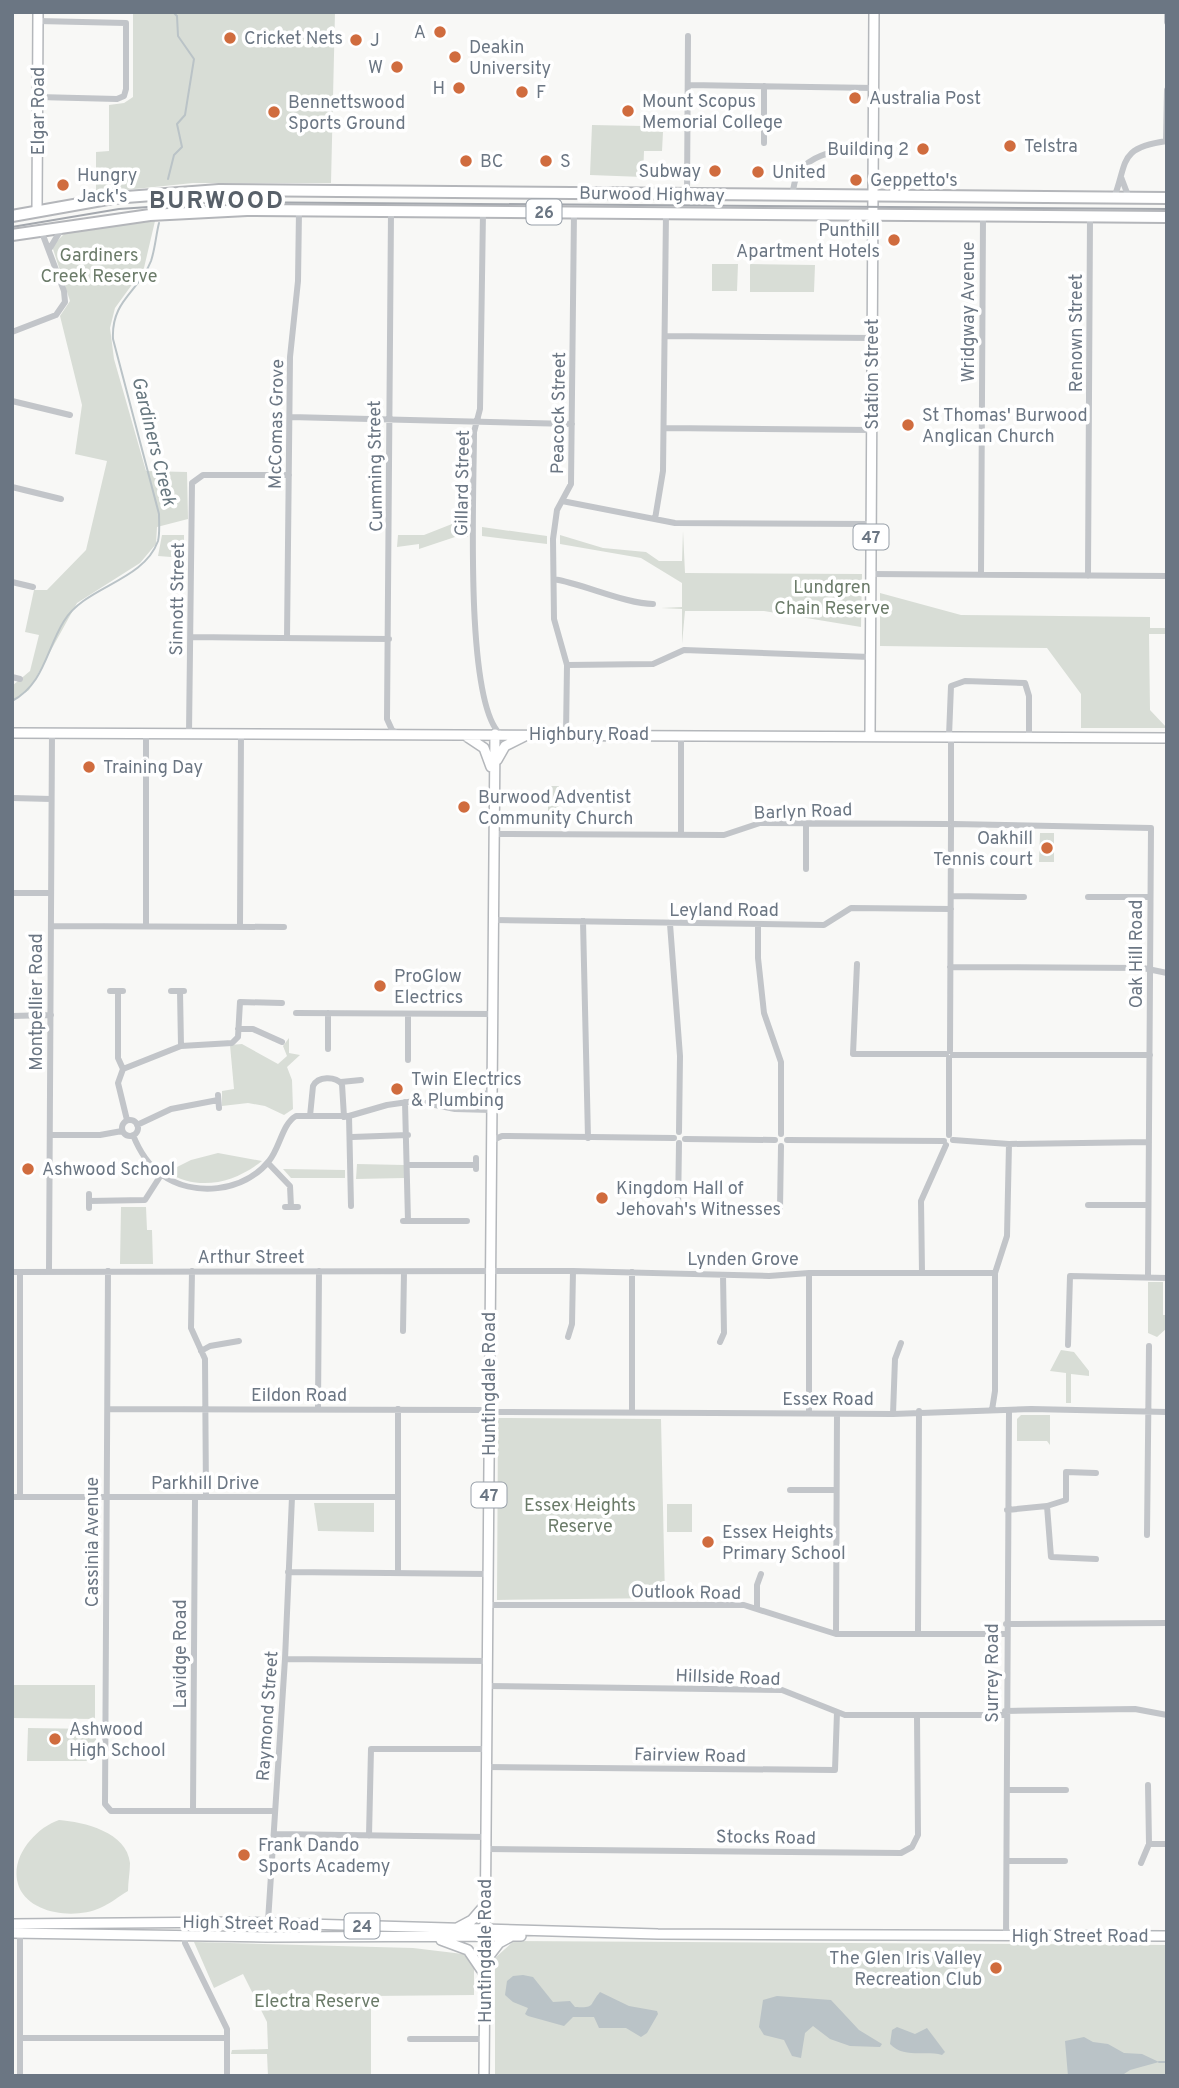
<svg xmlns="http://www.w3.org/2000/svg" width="1179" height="2088" font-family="Overpass,sans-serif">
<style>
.green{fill:#d8ddd6}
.water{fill:#bac3c7}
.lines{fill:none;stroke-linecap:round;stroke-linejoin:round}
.stream{stroke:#bac3c7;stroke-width:2}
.primary-casing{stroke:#b4b7bb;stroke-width:12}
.highway-casing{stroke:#b4b6ba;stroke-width:14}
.street{stroke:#c2c5c9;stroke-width:6}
.primary{stroke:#fff;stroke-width:9}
.highway{stroke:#fff;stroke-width:10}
.tram{stroke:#a4a8ae;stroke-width:2}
.poi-dot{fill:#d06c3e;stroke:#fff;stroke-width:2.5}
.labels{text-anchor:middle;stroke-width:7;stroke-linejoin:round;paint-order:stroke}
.shield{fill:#fff;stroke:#979fa8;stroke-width:2}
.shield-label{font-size:16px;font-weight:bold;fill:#6b7683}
.poi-label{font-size:18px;fill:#6b7683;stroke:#fff;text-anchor:start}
.street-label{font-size:18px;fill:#6b7683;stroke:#fff}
.park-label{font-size:18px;fill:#6b7b69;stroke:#fff}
.water-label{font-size:19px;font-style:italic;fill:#67777f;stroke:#fff}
.district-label{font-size:24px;font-weight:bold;letter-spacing:2px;fill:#586069;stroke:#fff}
</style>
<rect width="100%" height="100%" fill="#f8f8f6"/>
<path class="green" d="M133,12H335L331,183H193L96,193V152L109,151V105L124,103L133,97Z
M592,125L644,126V131L663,132L662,151H644L643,177L590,175Z
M155,221L144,268L115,308L110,328L114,359L146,471L187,472L188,519L157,527L156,544L140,563L77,603L29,690L12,701V686L30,671L39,635L25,632L34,590H47L86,550L107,461L75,454L82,405L60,316L70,301L52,246L66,232Z
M712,264H738L737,291H712Z
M750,264L815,265L814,292H750Z
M452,524H468V537H455L419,549V544L397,547L398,535H424Z
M482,527L547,536V544L482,536Z
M683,531L685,573L862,574L861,627L764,611H685L682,644V609L661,608L682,607V583L641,558L560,544V535L603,548L646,552L659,561H682Z
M162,535H184V558L158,556Z
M880,593L961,615L1150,617V628H1167V634H1149L1150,710L1167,728H1081V694L1047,648L880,646Z
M548,786H559L558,827L548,825Z
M1040,833H1054V862H1039Z
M289,1038V1053L300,1055L287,1067L292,1080L293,1109L284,1115L265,1106L248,1103L222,1106V1091L234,1089L230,1045L242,1044L278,1064L287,1056L283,1046Z
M218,1153L262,1161C234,1183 199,1192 167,1172L191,1160Z
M357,1164L404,1165V1178L356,1179Z
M283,1169L345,1170V1178H291Z
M121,1207H146L147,1230H152L153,1264H120Z
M1148,1282H1163V1315H1167V1328L1157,1337L1148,1333Z
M1061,1350L1074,1352L1089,1371V1376L1071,1374V1403H1066V1373L1050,1371Z
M1021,1415H1050V1445L1047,1441H1017V1419Z
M498,1418L661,1419L665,1598L497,1600Z
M314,1503H374V1532L318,1531Z
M667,1504H692V1532H667Z
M12,1685H95V1719L12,1718Z
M28,1728L96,1729V1761H27Z
M59,1820C84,1822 127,1832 130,1863C130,1872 128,1882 128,1891C119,1896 110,1904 100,1908C76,1919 31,1915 19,1887C8,1859 35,1828 59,1820Z
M514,1941L1167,1945V2076H495V1958Z
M194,1942L413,1948L463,1954L474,1964V1995L371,1996V2076H268L267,2054H231L232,2050L268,2049L267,2022L243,1974L214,1988Z"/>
<path class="water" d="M523,1975L533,1977L553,2002L570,2001L575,2007C596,2008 588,2006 600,1992L629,2006L657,2011L658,2014L647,2033L641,2037L626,2028H599L594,2017H573L564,2026L528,2016L525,2014L528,2008L513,2002L505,1995L507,1981L513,1976Z
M777,1996L831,2000L859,2030L882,2044L880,2047L850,2046L830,2039L813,2026L805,2033L801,2058L792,2056L784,2040L764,2035L759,2027L763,2000Z
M897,2027L915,2034L927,2028L945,2052L942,2055C926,2050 904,2059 890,2044L892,2030Z
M1084,2037L1093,2042L1108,2044L1124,2053L1142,2054L1159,2062L1130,2070L1121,2076H1068L1065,2041Z"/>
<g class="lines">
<path class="stream" d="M168,179L174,155L182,147L177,124L185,115L194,59L178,36L177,16L173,12
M12,701C44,684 46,650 64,621C85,586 143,582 158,541C160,533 159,522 159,514L113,339C111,300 139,292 151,261C155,249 156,235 159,223
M1159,2062H1167"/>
<defs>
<path id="primary" d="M37,211L38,12
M12,733L1167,738
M870,735L874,12
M466,736L484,748L491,767
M497,760L505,746L525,736
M12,1924L233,1922L658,1934L1167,1936
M457,1928L472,1920L485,1905
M12,1933L267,1937L521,1936
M441,1940L468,1950L483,1972
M486,1960L499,1943L510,1937
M484,2076L495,734"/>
<path id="highway" d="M12,216L113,198L219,190L1167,198
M12,235L150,215L247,210L1167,217"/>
</defs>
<use href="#primary" class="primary-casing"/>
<use href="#highway" class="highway-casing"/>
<path class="street" d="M1167,12V22
M688,85L875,88
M38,97L117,99L124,96L126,89V23L38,21
M1166,141L1167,90
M764,143V86
M1121,177L1129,198
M687,195L688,36
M793,195C793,152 841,149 873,148
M1114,198C1128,161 1118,148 1167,141
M391,212L387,719L392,730L398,734
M483,212L480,409L474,432C474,488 464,700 500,734
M50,248L62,228
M12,332L56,315L65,302L64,291L41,230
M666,336L872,338
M12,401L70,415
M290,417L572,424
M664,428L872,430
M12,487L61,499
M562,501L675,523L871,524
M655,519L663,471L666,213
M871,574L1167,576
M981,574L983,217
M1088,576L1090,217
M554,579C583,584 627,604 653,604
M12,582L33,587
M191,637L389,639
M287,638L290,357L298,281L299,211
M567,665L653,664L684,650L870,657
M12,677L20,679
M146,733V926
M189,733L192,483L203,475H289
M566,734L567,665L554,619L553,539L557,510L571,484L574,212
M949,736L951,686L965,681L1025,683L1029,696V737
M12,798L51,799
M951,821V736
M806,823V869
M954,824L1151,828L1148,1277
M493,834L724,835L760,823L947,824
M681,835V735
M12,893H51
M951,896L1024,897
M1088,897H1150
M493,920L824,925L851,908L951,909
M583,921L588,1138
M670,924L680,1056L679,1132
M758,924V958L764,1013L781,1062V1134
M51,926L284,927
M240,927L241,733
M857,964L853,1054H946
M950,967L1143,968L1167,973
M110,991H123
M118,991V1058L123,1069
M171,991H184
M180,991L181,1046
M296,1013L492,1014
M12,1016L51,1015
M238,1029H253L282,1042
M328,1049V1013
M950,1051L951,827
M953,1055H1150
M408,1060V1014
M341,1082L361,1080
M218,1095L219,1108
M405,1102L408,1221
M465,1108L484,1099L491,1087
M310,1116L313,1086C318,1076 335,1076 342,1084L344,1117
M349,1116L351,1206
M127,1120L118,1083L123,1069L181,1046L232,1043L238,1037L240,1002L282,1003
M122 1128a8 8 0 1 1 16 0a8 8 0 1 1-16 0Z
M137,1125L171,1109L218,1100
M50,1135H100L122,1131
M133,1135C139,1150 147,1164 161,1174C193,1198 244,1192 269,1161C280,1148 282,1124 296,1116H349L387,1105L415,1101L455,1109L491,1110
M949,1135V1058
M352,1137L408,1135
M685,1139L775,1140
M787,1140L944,1141
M953,1140L1009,1144L1149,1142
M491,1141L502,1136L674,1138
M476,1158V1169
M268,1163L290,1186L291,1207
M409,1165H476
M89,1194V1208
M89,1201L145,1200L161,1175
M1088,1205H1148
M285,1207H298
M780,1209L781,1146
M678,1210L679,1143
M403,1221H467
M49,1271L52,733
M108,1271L105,1804L111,1811H275
M192,1271L191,1328L205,1359L206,1497
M12,1272L573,1271L769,1276L809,1273H995
M922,1272L921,1201L946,1145
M809,1273V1413
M403,1331L404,1272
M568,1337L572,1324L573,1271
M720,1342L724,1333L723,1275
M1068,1345L1070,1276L1167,1278
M201,1351L210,1346L239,1341
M108,1409L489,1410
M318,1409L319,1271
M398,1409V1573
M992,1410L995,1391V1273L1007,1236L1009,1144
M489,1412L893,1414L1031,1409L1167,1412
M632,1412V1272
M893,1414L895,1359L901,1343
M790,1490H836
M12,1497H398
M20,1497V1272
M1007,1510L1047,1506
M1147,1535L1149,1346
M1096,1559L1051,1557L1047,1506L1066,1500V1472L1096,1473
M288,1572L488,1574
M488,1605H744L836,1634H1006
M757,1609V1585L761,1574
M1006,1624L1167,1623
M836,1634L837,1414
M918,1634L919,1411
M285,1659L487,1661
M487,1686L782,1690L845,1715H1006
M1005,1711L1135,1709L1167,1715
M486,1767L835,1770L837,1712
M1007,1790H1066
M193,1811L195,1497
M274,1834L486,1837
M369,1836L371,1749H487
M1149,1844H1167
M486,1849L901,1853L912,1847L918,1835L917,1716
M1007,1861H1065
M1141,1863L1149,1844L1148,1785
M185,1922V1943L227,2029V2076
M20,1929V2076
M1006,1936L1009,1410
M267,1937L285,1659L292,1497
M20,2038H227
M410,2039H485"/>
<use href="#primary" class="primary"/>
<use href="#highway" class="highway"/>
<path class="tram" d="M12,227L119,209L222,202L1167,209"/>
</g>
<g class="poi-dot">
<circle cx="440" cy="32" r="7"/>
<circle cx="230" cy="38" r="7"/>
<circle cx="356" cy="40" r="7"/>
<circle cx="455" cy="57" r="7"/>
<circle cx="397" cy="67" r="7"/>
<circle cx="459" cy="88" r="7"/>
<circle cx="522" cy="92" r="7"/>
<circle cx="855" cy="98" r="7"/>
<circle cx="628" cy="111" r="7"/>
<circle cx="274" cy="112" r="7"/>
<circle cx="1010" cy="146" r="7"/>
<circle cx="923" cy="149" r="7"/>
<circle cx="466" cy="161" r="7"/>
<circle cx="546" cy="161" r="7"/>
<circle cx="715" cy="171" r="7"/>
<circle cx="758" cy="172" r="7"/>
<circle cx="856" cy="180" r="7"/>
<circle cx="63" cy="185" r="7"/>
<circle cx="894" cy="240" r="7"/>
<circle cx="908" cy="425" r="7"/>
<circle cx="89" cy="767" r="7"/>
<circle cx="464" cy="807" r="7"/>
<circle cx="1047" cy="848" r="7"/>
<circle cx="380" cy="986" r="7"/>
<circle cx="397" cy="1089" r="7"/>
<circle cx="28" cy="1169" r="7"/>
<circle cx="602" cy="1198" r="7"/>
<circle cx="708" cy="1542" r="7"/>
<circle cx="55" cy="1739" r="7"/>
<circle cx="244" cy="1855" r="7"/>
<circle cx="996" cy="1968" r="7"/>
</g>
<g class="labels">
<g class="shield">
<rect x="526.5" y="199.5" width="35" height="25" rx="5"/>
<rect x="853.5" y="524.5" width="35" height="25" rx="5"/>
<rect x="471.5" y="1482.5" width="35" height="25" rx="5"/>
<rect x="344.5" y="1913.5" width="35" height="25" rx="5"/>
</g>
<g class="shield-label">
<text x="544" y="218">26</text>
<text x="871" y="543">47</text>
<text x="489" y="1501">47</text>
<text x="362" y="1932">24</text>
</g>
<g class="poi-label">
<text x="426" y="38" text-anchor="end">A</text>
<text x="244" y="44">Cricket Nets</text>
<text x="370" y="46">J</text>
<text x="469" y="53">Deakin<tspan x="469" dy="21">University</tspan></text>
<text x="383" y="73" text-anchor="end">W</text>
<text x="445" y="94" text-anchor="end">H</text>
<text x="536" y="98">F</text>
<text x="869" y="104">Australia Post</text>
<text x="642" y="107">Mount Scopus<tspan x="642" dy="21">Memorial College</tspan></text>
<text x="288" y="108">Bennettswood<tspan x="288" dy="21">Sports Ground</tspan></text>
<text x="1024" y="152">Telstra</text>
<text x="909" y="155" text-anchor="end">Building 2</text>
<text x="480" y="167">BC</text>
<text x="560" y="167">S</text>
<text x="701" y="177" text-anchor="end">Subway</text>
<text x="772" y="178">United</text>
<text x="77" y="181">Hungry<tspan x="77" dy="21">Jack's</tspan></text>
<text x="870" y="186">Geppetto's</text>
<text x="880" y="236" text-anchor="end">Punthill<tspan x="880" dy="21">Apartment Hotels</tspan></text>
<text x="922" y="421">St Thomas' Burwood<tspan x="922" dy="21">Anglican Church</tspan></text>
<text x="103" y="773">Training Day</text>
<text x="478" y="803">Burwood Adventist<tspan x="478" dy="21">Community Church</tspan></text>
<text x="1033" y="844" text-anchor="end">Oakhill<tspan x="1033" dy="21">Tennis court</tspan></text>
<text x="394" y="982">ProGlow<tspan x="394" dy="21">Electrics</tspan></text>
<text x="411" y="1085">Twin Electrics<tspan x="411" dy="21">&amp; Plumbing</tspan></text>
<text x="42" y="1175">Ashwood School</text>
<text x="616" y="1194">Kingdom Hall of<tspan x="616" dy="21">Jehovah's Witnesses</tspan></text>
<text x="722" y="1538">Essex Heights<tspan x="722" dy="21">Primary School</tspan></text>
<text x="69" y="1735">Ashwood<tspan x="69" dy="21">High School</tspan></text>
<text x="258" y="1851">Frank Dando<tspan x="258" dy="21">Sports Academy</tspan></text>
<text x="982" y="1964" text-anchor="end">The Glen Iris Valley<tspan x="982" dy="21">Recreation Club</tspan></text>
</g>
<g class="street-label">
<text transform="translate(38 111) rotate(-90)" y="6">Elgar Road</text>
<text transform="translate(652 194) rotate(1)" y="6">Burwood Highway</text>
<text transform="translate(968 312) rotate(-90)" y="6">Wridgway Avenue</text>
<text transform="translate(1076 333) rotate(-90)" y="6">Renown Street</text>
<text transform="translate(872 374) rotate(-90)" y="6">Station Street</text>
<text transform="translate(558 413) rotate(-89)" y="6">Peacock Street</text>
<text transform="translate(276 424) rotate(-89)" y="6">McComas Grove</text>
<text transform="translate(375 466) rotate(-91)" y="6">Cumming Street</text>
<text transform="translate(462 483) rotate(-89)" y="6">Gillard Street</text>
<text transform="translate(177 599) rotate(-89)" y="6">Sinnott Street</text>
<text x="589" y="740">Highbury Road</text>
<text transform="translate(803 811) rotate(-2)" y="6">Barlyn Road</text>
<text x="724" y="916">Leyland Road</text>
<text transform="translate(1136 954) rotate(-90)" y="6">Oak Hill Road</text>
<text transform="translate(36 1002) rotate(-90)" y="6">Montpellier Road</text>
<text x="251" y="1263">Arthur Street</text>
<text x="743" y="1265">Lynden Grove</text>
<text transform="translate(489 1384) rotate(-90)" y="6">Huntingdale Road</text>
<text x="299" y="1401">Eildon Road</text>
<text x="828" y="1405">Essex Road</text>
<text x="205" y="1489">Parkhill Drive</text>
<text transform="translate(92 1542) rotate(-90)" y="6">Cassinia Avenue</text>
<text transform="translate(686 1592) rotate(1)" y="6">Outlook Road</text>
<text transform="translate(180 1654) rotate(-90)" y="6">Lavidge Road</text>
<text transform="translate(992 1673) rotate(-90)" y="6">Surrey Road</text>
<text transform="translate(728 1677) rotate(2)" y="6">Hillside Road</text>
<text transform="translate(267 1716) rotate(-86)" y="6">Raymond Street</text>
<text transform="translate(690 1755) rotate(1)" y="6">Fairview Road</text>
<text transform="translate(766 1837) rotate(1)" y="6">Stocks Road</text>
<text transform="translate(251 1923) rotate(1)" y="6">High Street Road</text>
<text x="1080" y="1942">High Street Road</text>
<text transform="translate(485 1951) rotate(-90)" y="6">Huntingdale Road</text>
</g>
<g class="park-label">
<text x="99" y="261">Gardiners<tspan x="99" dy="21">Creek Reserve</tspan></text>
<text x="832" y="593">Lundgren<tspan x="832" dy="21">Chain Reserve</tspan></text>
<text x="580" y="1511">Essex Heights<tspan x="580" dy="21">Reserve</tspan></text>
<text x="317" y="2007">Electra Reserve</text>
</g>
<g class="water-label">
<text transform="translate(155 441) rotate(76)" y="7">Gardiners Creek</text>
</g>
<g class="district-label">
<text x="217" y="208">BURWOOD</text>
</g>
</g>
<rect width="1179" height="2088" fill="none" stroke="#6b7683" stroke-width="28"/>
</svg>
